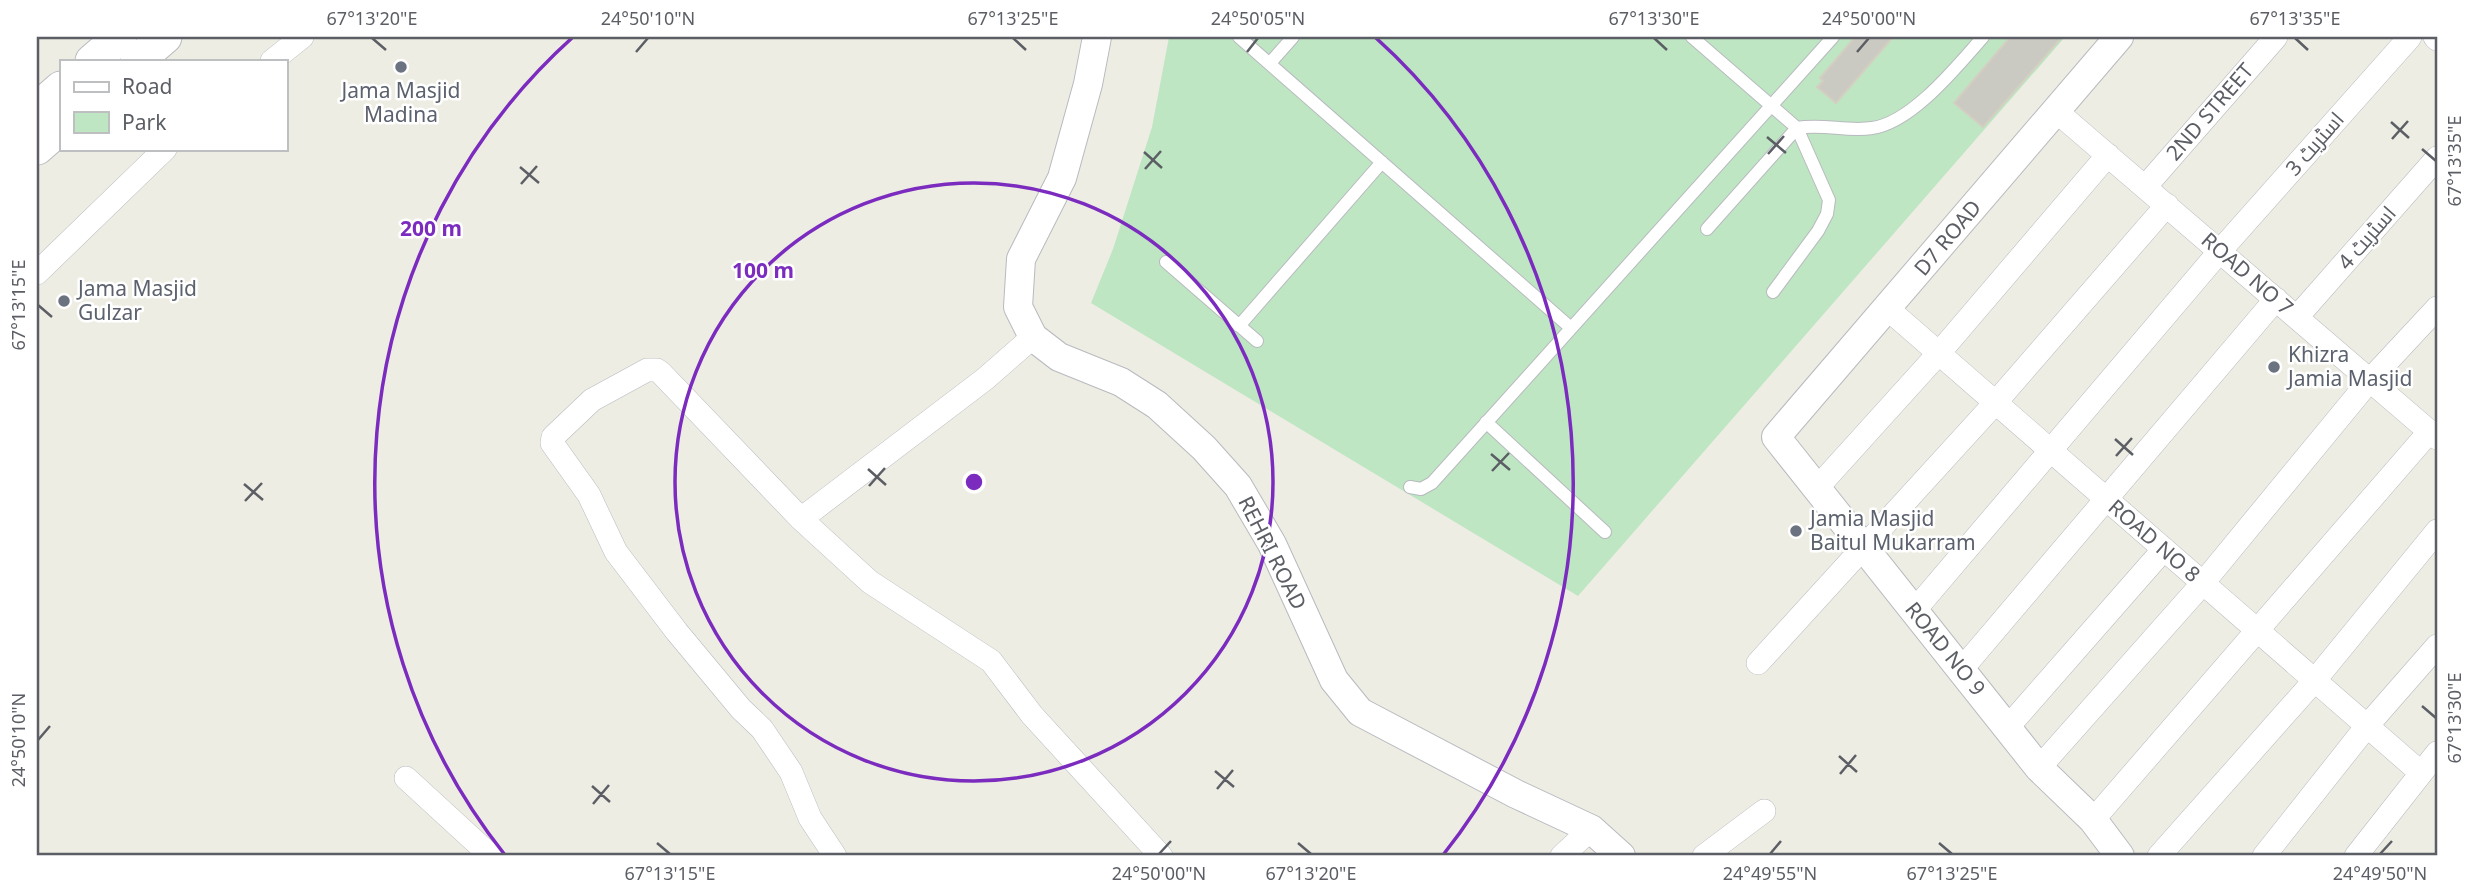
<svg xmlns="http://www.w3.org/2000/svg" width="2474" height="893" font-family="'Noto Sans',Cairo,sans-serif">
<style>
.green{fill:#bee6c3}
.building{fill:#cbcac2;stroke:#d3cfc1;stroke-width:2}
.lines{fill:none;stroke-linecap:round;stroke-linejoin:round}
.service-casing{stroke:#b8babf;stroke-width:14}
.minor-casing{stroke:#b8babf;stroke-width:24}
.tertiary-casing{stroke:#b8babf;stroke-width:30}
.secondary-casing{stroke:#b8bbc1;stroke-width:35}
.service{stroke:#fff;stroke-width:12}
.minor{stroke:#fff;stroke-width:23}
.tertiary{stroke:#fff;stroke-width:28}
.secondary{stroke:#fff;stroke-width:33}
.ticks{fill:none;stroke:#5b5e64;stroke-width:2.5}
.ring{fill:none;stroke:#7b2cbf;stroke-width:3.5}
.worship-dot{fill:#6b7280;stroke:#fff;stroke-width:2.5}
.labels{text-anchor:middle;stroke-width:5;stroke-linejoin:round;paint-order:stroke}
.worship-label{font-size:21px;fill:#5b616d;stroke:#fff;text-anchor:start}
.street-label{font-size:21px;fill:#5b5e64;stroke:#fff}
.centre{fill:#7b2cbf;stroke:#fff;stroke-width:3.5}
.ring-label{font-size:21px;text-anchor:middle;font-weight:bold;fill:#7b2cbf;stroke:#fff;stroke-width:5;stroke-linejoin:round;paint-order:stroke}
.neatline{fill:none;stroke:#5b5e64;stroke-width:2.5}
.ticks-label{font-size:18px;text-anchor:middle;fill:#5b5e64}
</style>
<rect width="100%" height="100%" fill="#eeede3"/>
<path class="green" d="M1169,37H2065L1578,596L1091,303L1113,249L1152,127Z"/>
<path class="building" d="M1855,37H1893L1836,103L1817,87L1823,81L1820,78Z
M2010,37H2062L1983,127L1954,103Z"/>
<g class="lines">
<defs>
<path id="service" d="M1239,37L1571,328
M1692,37L1797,128L1829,200L1827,214L1818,231L1773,292
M1270,63L1293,37
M1707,229L1797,128C1822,123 1847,132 1872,128C1912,123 1958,65 1983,37
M1166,262L1257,341
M1239,326L1382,162
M1486,422L1605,532
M1410,487L1421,489L1432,483L1833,37"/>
<path id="minor" d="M2435,37L2437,39
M272,61L302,37
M2056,111L2437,438
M2145,187L2276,37
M37,273L165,149
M1888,309L2420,772
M2297,317L2437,158
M1817,488L1939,353L2108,155
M801,519L985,379L1033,337
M1914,611L2220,251L2410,37
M1758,663L1996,402L2167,205
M1961,670L2276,299
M2007,728L2164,549
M2039,768L2203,583L2370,380L2437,308
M406,778L491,856
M2093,820L2430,431
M835,856L810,818L791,772L762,729L741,709L677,632L616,552L589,495L552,443L553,437L592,400L647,370H657L661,373L801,519L870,582L991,661L1032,715L1161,856
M1562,856L1591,829
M1704,856L1764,811
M2159,856L2315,680L2437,531
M2264,856L2367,726L2437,646
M2356,856L2437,753"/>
<path id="tertiary" d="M1097,37L1088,84L1062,178L1021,259L1018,307L1033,337L1059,357L1121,382L1157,405L1204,448L1238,486L1272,544L1334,680L1360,712L1516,794L1591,829L1621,856
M2119,37L1776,437L2039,768L2093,820L2120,856"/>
<path id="secondary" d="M92,61L120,37
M137,61L165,37
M37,109L61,88
M37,148L61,127"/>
</defs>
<use href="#service" class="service-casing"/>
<use href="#minor" class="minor-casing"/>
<use href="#tertiary" class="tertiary-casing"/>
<use href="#secondary" class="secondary-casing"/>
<use href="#service" class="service"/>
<use href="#minor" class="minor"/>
<use href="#tertiary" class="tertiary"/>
<use href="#secondary" class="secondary"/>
</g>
<path class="ticks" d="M372,38L386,50M1013,38L1026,50M1654,38L1667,50M2295,38L2308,50M636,52L648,38M1247,52L1258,38M1857,52L1869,38M2391,122L2409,138M1767,137L1786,153M2392,139L2408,121M2422,149L2436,161M1144,152L1162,168M1768,154L1784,136M520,167L539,183M1145,169L1161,151M521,184L537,166M38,305L52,317M2115,439L2133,455M1491,454L1510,470M2116,456L2132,438M868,469L886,485M1492,471L1509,453M244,484L263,500M869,486L885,468M245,501L262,483M2422,706L2436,718M38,740L50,726M1839,756L1857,772M1215,771L1234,787M1840,774L1856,755M592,786L610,802M1217,789L1233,770M593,804L609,785M657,843L670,854M1298,843L1311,854M1939,843L1952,854M1159,854L1171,841M1770,854L1781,841M2380,854L2392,841"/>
<g class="ring">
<circle cx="974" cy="482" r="299"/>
<path d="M505 855A599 599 0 0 1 573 37M1375 37A599 599 0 0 1 1443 855"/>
</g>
<g class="worship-dot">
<circle cx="401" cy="67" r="7"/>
<circle cx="64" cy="301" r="7"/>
<circle cx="2274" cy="367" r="7"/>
<circle cx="1796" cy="531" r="7"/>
</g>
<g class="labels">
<g class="worship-label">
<text x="401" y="98" text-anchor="middle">Jama Masjid<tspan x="401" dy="24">Madina</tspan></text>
<text x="78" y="296">Jama Masjid<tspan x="78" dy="24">Gulzar</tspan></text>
<text x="2288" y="362">Khizra<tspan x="2288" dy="24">Jamia Masjid</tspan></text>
<text x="1810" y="526">Jamia Masjid<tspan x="1810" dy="24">Baitul Mukarram</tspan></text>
</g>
<g class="street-label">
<text transform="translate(2210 112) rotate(-49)" y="7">2ND STREET</text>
<text transform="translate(2315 144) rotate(-49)" y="7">اسٹریٹ 3</text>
<text transform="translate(1948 238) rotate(-50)" y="7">D7 ROAD</text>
<text transform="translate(2367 238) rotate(-49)" y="7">اسٹریٹ 4</text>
<text transform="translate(2247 274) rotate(41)" y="7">ROAD NO 7</text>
<text transform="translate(2154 541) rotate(41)" y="7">ROAD NO 8</text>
<text transform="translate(1272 553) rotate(63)" y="7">REHRI ROAD</text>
<text transform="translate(1945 649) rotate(51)" y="7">ROAD NO 9</text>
</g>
</g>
<circle cx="974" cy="482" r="10" class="centre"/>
<g class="ring-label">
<text x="431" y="236">200 m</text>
<text x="763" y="278">100 m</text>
</g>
<rect width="2474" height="893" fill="none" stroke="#ffffff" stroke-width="77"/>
<rect x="60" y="60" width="228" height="91" fill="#ffffff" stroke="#bdbfc1" stroke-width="2"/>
<rect x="74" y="82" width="35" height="10" fill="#ffffff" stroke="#bdbfc1" stroke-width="2"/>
<text x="122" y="94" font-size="21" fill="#5b5e64">Road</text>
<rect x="74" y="112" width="35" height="21" fill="#bee6c3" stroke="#bdbfc1" stroke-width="2"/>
<text x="122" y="130" font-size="21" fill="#5b5e64">Park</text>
<rect x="38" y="38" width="2398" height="816" class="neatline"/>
<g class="ticks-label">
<text x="372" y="25">67°13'20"E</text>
<text x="648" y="25">24°50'10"N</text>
<text x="1013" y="25">67°13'25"E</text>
<text x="1258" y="25">24°50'05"N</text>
<text x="1654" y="25">67°13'30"E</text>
<text x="1869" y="25">24°50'00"N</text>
<text x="2295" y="25">67°13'35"E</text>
<text transform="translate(2455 161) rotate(-90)" y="6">67°13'35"E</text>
<text transform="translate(19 305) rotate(-90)" y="6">67°13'15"E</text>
<text transform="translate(2455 718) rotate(-90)" y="6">67°13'30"E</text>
<text transform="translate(19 740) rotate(-90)" y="6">24°50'10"N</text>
<text x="670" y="880">67°13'15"E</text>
<text x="1159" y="880">24°50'00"N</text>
<text x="1311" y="880">67°13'20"E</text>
<text x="1770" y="880">24°49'55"N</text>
<text x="1952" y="880">67°13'25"E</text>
<text x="2380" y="880">24°49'50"N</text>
</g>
</svg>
